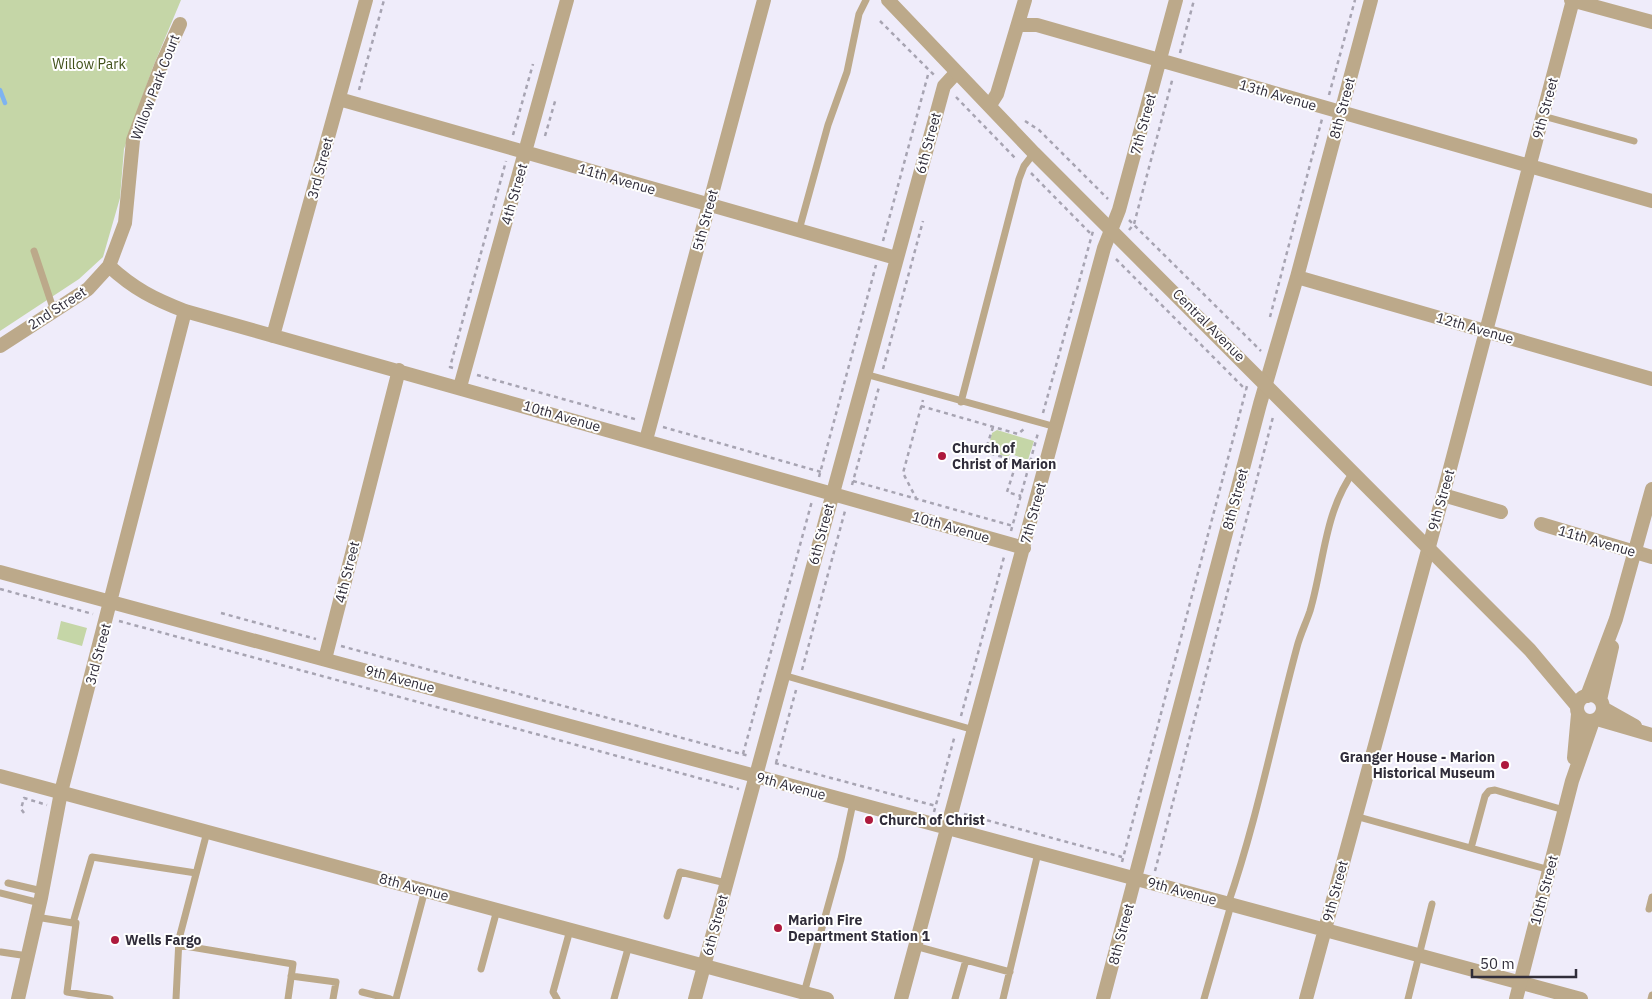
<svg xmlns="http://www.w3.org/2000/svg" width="1652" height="999" font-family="'IBM Plex Sans',sans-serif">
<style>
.green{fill:#c5d6a7}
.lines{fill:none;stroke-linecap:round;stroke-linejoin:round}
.stream{stroke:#7eb3f1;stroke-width:4.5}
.path{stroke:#a7a4b2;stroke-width:2.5;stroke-dasharray:4 4;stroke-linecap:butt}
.service{stroke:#bca98a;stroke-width:7}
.minor{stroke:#bca98a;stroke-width:14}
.tertiary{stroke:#bca98a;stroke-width:14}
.poi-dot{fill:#ae1a3d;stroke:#fff;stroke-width:2}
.labels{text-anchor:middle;stroke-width:4;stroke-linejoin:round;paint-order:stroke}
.park-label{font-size:14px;fill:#41511a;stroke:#fff}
.street-label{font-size:14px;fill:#302d3a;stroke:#fff}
.poi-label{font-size:14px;font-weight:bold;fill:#302d3a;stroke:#fff;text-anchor:start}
</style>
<rect width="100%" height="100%" fill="#efecfa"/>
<path class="green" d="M0,0H181L153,67L124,149L120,198L103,257L79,279L0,331Z
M997,430L1034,441L1028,460L1011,454L1007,457L990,451L988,449L992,433Z
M61,621L87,628L82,646L57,639Z"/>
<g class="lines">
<path class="stream" d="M0,90L5,103"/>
<path class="path" d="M880,21L936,77
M1180,53L1194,0
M359,90L384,0
M1329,95L1355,0
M956,97L1016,159
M1025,121L1039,130L1108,199
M513,135L533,64
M545,136L556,98
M1031,173L1092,235
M1129,220L1261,351
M1129,230L1134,224L1173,77
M883,241L929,71
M1116,259L1246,390
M1270,317L1322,119
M453,368L450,367L506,161
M883,369L923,221
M477,375L638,420
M921,406L1018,434L1024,429
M1043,413L1093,231
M663,427L821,472
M993,427L985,452L1017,461L1007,492L1021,496
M819,477L876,265
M853,481L1013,526
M852,485L879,387
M917,500L903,473L923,400
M1011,531L1038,433
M0,589L93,614
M221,613L316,639
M119,621L739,789
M341,646L749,756
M802,670L845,511
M961,716L1004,557
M743,754L812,501
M775,763L936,806
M776,763L796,690
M934,812L955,735
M24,813L21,809L24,798L47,805
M964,814L1122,857
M1122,862L1247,386
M1155,871L1273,417"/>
<path class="service" d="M1543,116L1634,141
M799,230L828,125L847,72L859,14L866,0
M34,251L54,311
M865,374L1056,427
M961,402L1019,179L1024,166L1034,153
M783,675L974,730
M1355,816L1550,870
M1471,848L1485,796L1489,791L1495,790L1564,810
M8,883L42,891
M0,893L40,903
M1228,904C1257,820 1274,732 1297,647C1300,635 1306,623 1310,611C1324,564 1324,512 1354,471
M1649,909L1652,897
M667,916L680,872L726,883
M36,917L73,923L92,857L196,873
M76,923L67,992L110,999
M179,945L293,964L288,999
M915,946L1010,972
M1,952L28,956
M481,969L497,910
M291,976L336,982L333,999
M362,992L390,999
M804,993L841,859L853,803
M176,999L179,939L207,832
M396,999L425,890
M557,999L553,992L570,930
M614,999L629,945
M955,999L966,960
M1003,999L1038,853
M1204,999L1231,905
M1408,999L1432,904
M1651,999L1652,995"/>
<path class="minor" d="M1571,0L1652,22
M1018,25H1037L1652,201
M339,99L896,258
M990,105L997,94L1025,0
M109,266C134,289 154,299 185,311L1024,548
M1297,277L1652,379
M273,336L366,0
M0,346L88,289L109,266L125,223L133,140L161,66L180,24
M460,387L567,0
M646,440L764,0
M1443,495L1501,512
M1541,524L1652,557
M0,572L1581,999
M325,659L399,370
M0,776L827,999
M18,999L41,898L61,792L185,311
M695,999L944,86L956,73
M901,999L1104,248L1119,210L1176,0
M1103,999L1260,404L1297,277L1371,0
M1306,999L1443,495L1573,0"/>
<path class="tertiary" d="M888,0L1034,153L1530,650L1577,706
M1577 708a13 13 0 1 1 26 0a13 13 0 1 1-26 0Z
M1587,696L1616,619L1652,489
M1600,700L1612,647
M1603,708L1635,726
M1597,719L1652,735
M1574,758L1578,714
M1516,999L1572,781L1593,721"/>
</g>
<g class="poi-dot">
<circle cx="942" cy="456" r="5"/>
<circle cx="1505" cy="765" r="5"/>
<circle cx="869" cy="820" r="5"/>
<circle cx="778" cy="928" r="5"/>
<circle cx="115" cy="940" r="5"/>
</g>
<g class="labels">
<g class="park-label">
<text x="89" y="69">Willow Park</text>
</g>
<g class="street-label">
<text transform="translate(155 87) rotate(-69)" y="5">Willow Park Court</text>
<text transform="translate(1278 95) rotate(16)" y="5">13th Avenue</text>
<text transform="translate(1342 108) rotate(-75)" y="5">8th Street</text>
<text transform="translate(1545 108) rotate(-75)" y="5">9th Street</text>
<text transform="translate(1143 124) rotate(-75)" y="5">7th Street</text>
<text transform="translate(928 143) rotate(-75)" y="5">6th Street</text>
<text transform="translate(320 168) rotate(-75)" y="5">3rd Street</text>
<text transform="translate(617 179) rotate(16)" y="5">11th Avenue</text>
<text transform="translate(514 194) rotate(-74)" y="5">4th Street</text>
<text transform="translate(705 220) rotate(-75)" y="5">5th Street</text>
<text transform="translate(57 308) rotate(-33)" y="5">2nd Street</text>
<text transform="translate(1209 325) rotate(45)" y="5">Central Avenue</text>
<text transform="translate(1475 328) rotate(16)" y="5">12th Avenue</text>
<text transform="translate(562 416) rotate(16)" y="5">10th Avenue</text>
<text transform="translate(1235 499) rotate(-75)" y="5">8th Street</text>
<text transform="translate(1441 500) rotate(-74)" y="5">9th Street</text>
<text transform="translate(1033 513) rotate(-75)" y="5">7th Street</text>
<text transform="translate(951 527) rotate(16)" y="5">10th Avenue</text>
<text transform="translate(821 534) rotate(-75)" y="5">6th Street</text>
<text transform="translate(1597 541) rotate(16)" y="5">11th Avenue</text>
<text transform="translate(347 572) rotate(-76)" y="5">4th Street</text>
<text transform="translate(98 654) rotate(-75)" y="5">3rd Street</text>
<text transform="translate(400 679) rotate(15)" y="5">9th Avenue</text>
<text transform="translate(791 786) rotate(15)" y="5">9th Avenue</text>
<text transform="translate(414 887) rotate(15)" y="5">8th Avenue</text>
<text transform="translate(1544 890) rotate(-75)" y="5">10th Street</text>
<text transform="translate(1182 891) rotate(15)" y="5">9th Avenue</text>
<text transform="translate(1335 891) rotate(-75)" y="5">9th Street</text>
<text transform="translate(715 925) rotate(-75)" y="5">6th Street</text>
<text transform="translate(1121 934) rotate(-75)" y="5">8th Street</text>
</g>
<g class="poi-label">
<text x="952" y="453">Church of<tspan x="952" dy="16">Christ of Marion</tspan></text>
<text x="1495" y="762" text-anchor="end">Granger House - Marion<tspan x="1495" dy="16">Historical Museum</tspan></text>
<text x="879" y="825">Church of Christ</text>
<text x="788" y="925">Marion Fire<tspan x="788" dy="16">Department Station 1</tspan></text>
<text x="125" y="945">Wells Fargo</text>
</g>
</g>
<path d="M1472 969v8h104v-8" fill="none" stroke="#302d3a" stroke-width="2.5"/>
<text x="1480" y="969" font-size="15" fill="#302d3a" stroke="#ffffff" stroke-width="4" paint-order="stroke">50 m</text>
</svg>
